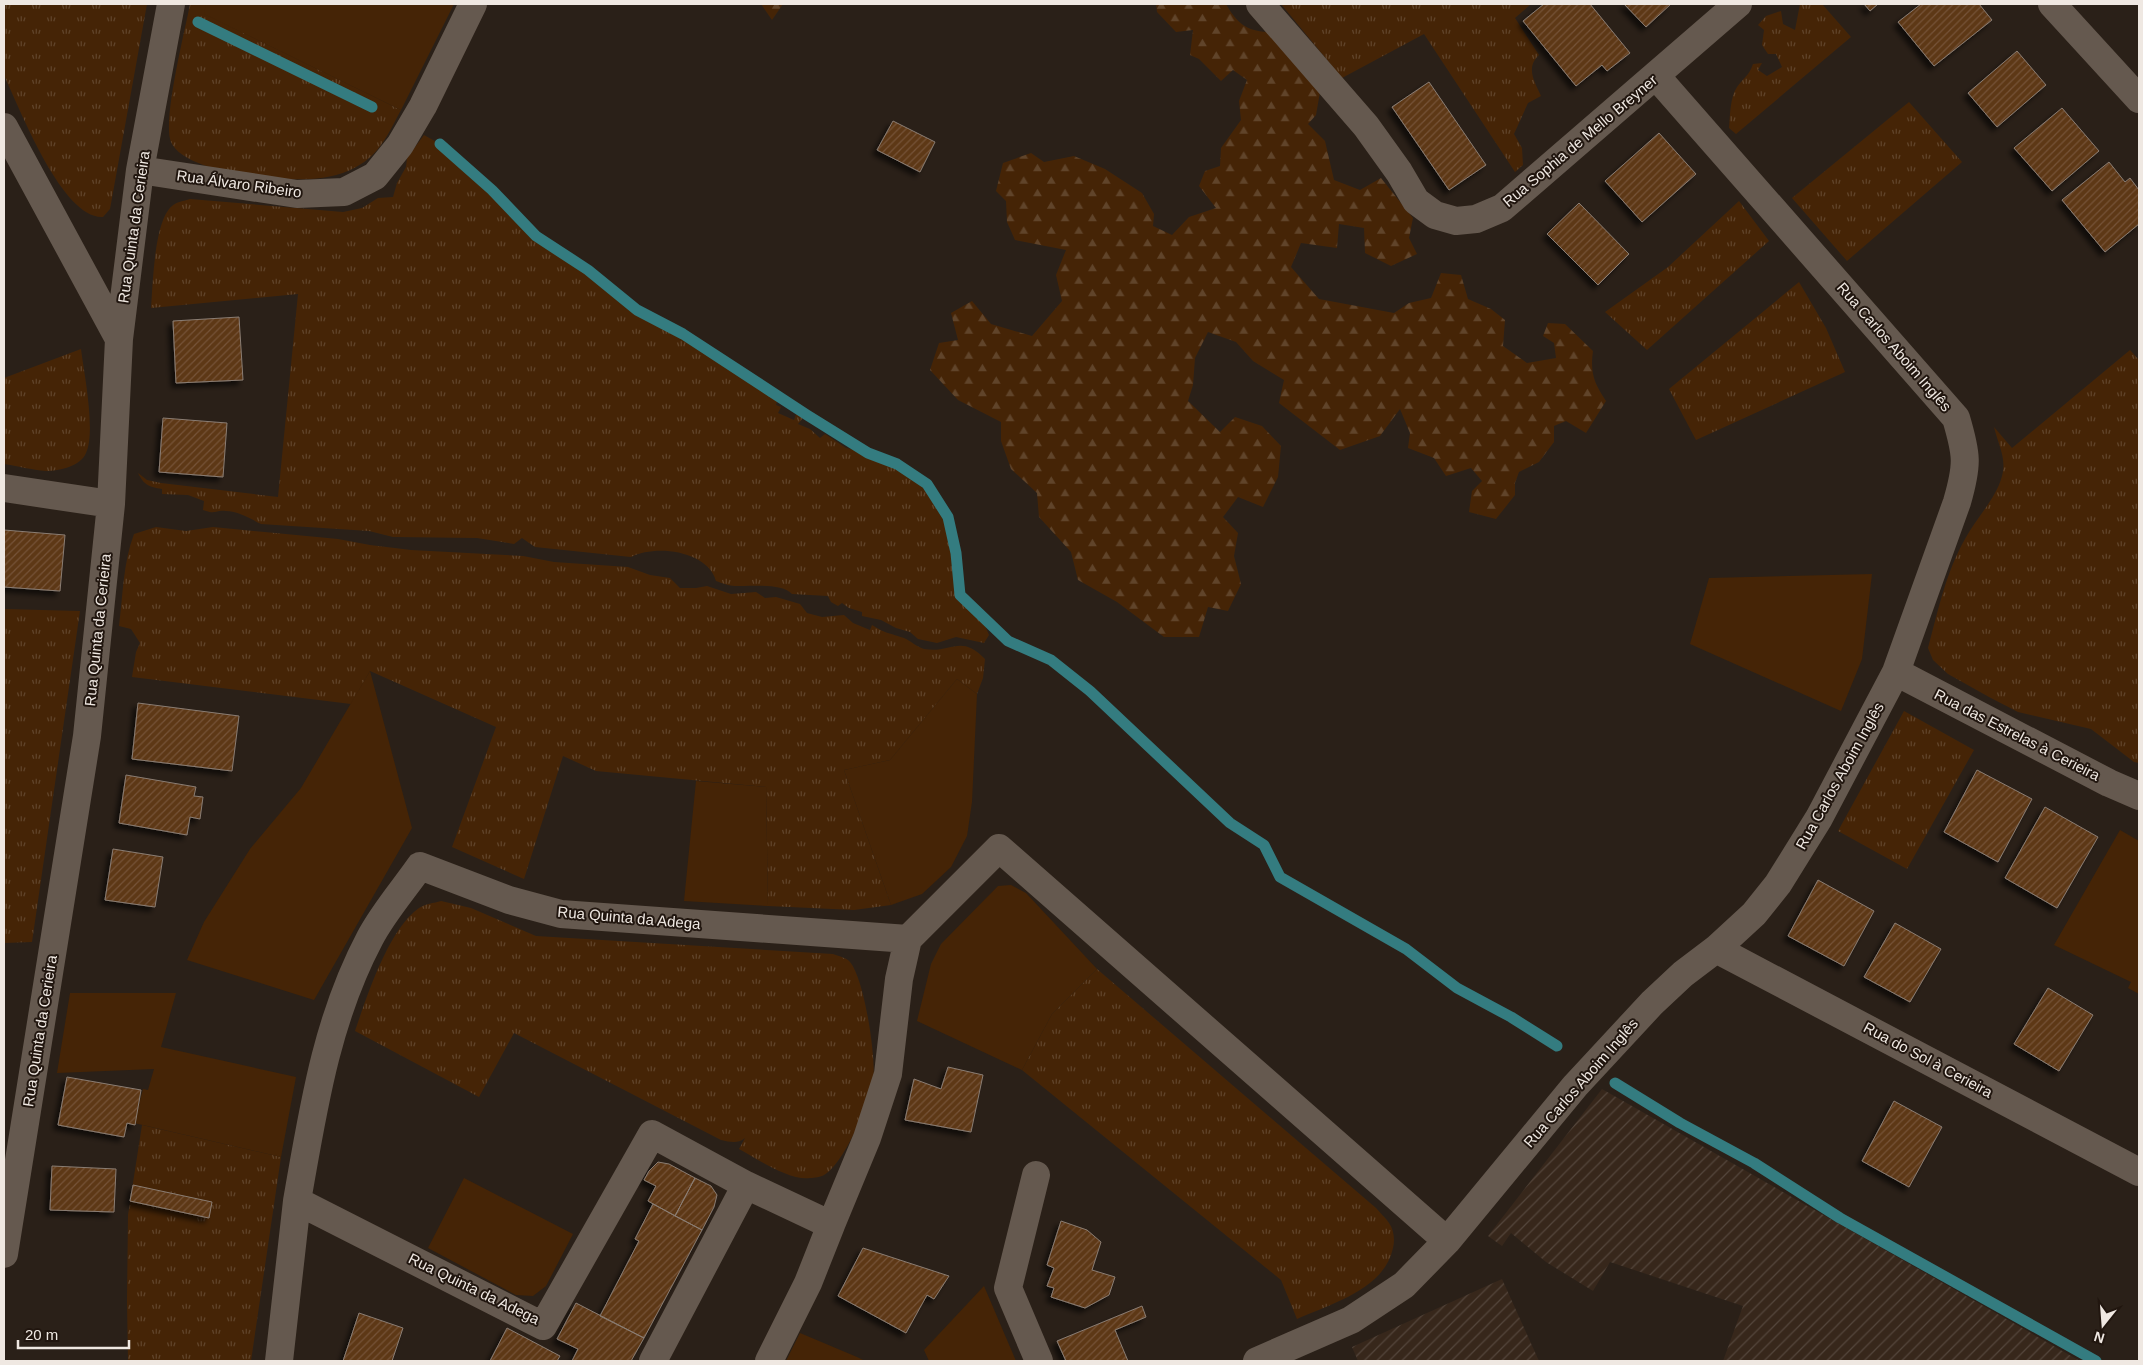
<svg xmlns="http://www.w3.org/2000/svg" width="2143" height="1365" font-family="Arial,sans-serif">
<style>
.industrial{fill:url(#industrial-furrows)}
.grass{fill:url(#grass-tufts)}
.forest{fill:url(#forest-firs)}
.garden{fill:#452406}
.lines{fill:none;stroke-linecap:round;stroke-linejoin:round}
.stream{stroke:#347c80;stroke-width:11}
.building{fill:url(#building-hatch);stroke:#8a7d73;filter:url(#shadow)}
.minor{stroke:#65594f;stroke-width:28}
.secondary{stroke:#65594f;stroke-width:28}
.labels{text-anchor:middle;stroke-width:4;stroke-linejoin:round;paint-order:stroke}
.street-label{font-size:15px;fill:#efe8e2;stroke:#21160f}
</style>
<defs>
<pattern id="industrial-furrows" width="10" height="10" patternUnits="userSpaceOnUse" patternTransform="scale(1.25)"><rect width="10" height="10" fill="#37271b"/><path d="M-1 1l2-2M0 10L10 0M9 11l2-2" fill="none" stroke="#54463c"/></pattern>
<pattern id="grass-tufts" width="24" height="20" patternUnits="userSpaceOnUse" patternTransform="scale(1.25)"><rect width="24" height="20" fill="#452406"/><path d="M3 7l-1-3M5 7V3M7 7l1-3M15 17l-1-3M17 17v-4M19 17l1-3" fill="none" stroke="#60442a"/></pattern>
<pattern id="forest-firs" width="22" height="20" patternUnits="userSpaceOnUse" patternTransform="scale(1.25)"><rect width="22" height="20" fill="#452406"/><path d="M5 1l3.5 6h-7zM16 11l3.5 6h-7z" fill="#60442a"/></pattern>
<pattern id="building-hatch" width="6" height="6" patternUnits="userSpaceOnUse" patternTransform="scale(1.25)"><rect width="6" height="6" fill="#5d3716"/><path d="M-1 1l2-2M0 6l6-6M5 7l2-2" fill="none" stroke="#755438"/></pattern>
<filter id="shadow"><feDropShadow dx="-4.5" dy="4.5" stdDeviation="2.5" flood-color="#0009"/></filter>
</defs>
<rect width="100%" height="100%" fill="#2a2018"/>
<path class="industrial" d="M1602,1089L2080,1361H1723L1743,1306L1610,1262L1593,1291L1546,1262L1511,1233L1502,1246L1488,1236Z
M1502,1279L1539,1361H1358L1352,1347Z"/>
<path class="grass" d="M4,4H147L110,209L103,217C63,219 22,114 7,82L4,75Z
M190,4H210L205,14L401,110C390,130 381,152 361,164C346,174 327,178 310,179C280,181 184,173 171,142C162,121 185,31 190,4Z
M1281,4H1531L1515,18L1539,55C1525,68 1535,82 1541,96L1528,103L1514,134L1522,148L1523,165L1515,172L1424,34L1342,78Z
M1800,4H1822L1851,37L1736,134L1729,128C1730,116 1730,97 1737,87C1744,77 1749,76 1753,64L1762,63L1758,70L1767,76L1782,67L1776,54H1768L1762,45L1764,30L1758,25L1766,16L1781,11L1783,24L1795,30Z
M1909,102L1962,162L1847,261L1792,198Z
M424,135L440,144L492,190L536,236L588,270L637,310L683,334L782,400L777,401L776,405L781,407L778,413L794,420L796,414L798,413L803,418L798,424L810,429L820,438L825,434L846,448L868,453L897,464L927,484L948,517L956,553L960,595L987,623L986,628L989,635L984,643L956,637L937,643L918,639L910,632L896,628L881,620L862,616V612L849,608L842,603L838,606L831,602L828,596L792,594C783,583 749,586 735,586C729,586 722,583 716,581C708,551 656,544 631,557L535,547L522,538L514,544L477,538L393,537L369,531L261,524C251,519 238,511 226,511C214,510 217,515 203,510L204,501L188,495L162,494V489C149,487 144,485 138,473L147,480L161,483L278,497L298,294L151,308C153,284 154,221 172,206C176,202 184,201 190,199L343,212L362,208L378,198L393,197L397,183L406,167L407,158Z
M1739,201L1769,241L1647,350L1605,312L1668,267Z
M1799,282L1826,328L1845,372L1696,440L1669,389Z
M81,349C84,373 96,432 86,453C81,466 59,471 46,471C32,470 17,466 4,464V378Z
M2130,350L2139,360V763L2134,762L2091,729L2018,712L1989,697L1948,674L1933,660L1928,648C1938,611 1946,572 1965,539C1976,518 1996,499 2002,476C2007,459 1998,444 1994,427L2012,448Z
M156,527L186,531L213,527L338,539L370,545L411,550L523,556L554,562L628,567L650,575L670,578L680,588H696L707,586L731,594L756,592L765,598L776,597L800,604L807,613L822,617L844,615L853,623L870,630L872,625C886,634 890,633 904,638C911,641 917,647 924,649C951,654 960,633 985,659L983,678L977,694L957,679L890,760L844,770L891,905L854,910L768,906L766,787L596,771L563,756L524,879L452,847L496,727L370,671L351,704L132,677L136,652L140,643L131,629L119,626C123,595 123,563 134,534Z
M4,609L80,611L32,942L4,943Z
M1904,711L1974,750L1907,869L1838,831Z
M441,901L471,908L536,936L833,954C838,956 847,958 850,962C865,980 877,1062 873,1085C868,1106 843,1165 824,1175C821,1177 814,1178 810,1178C790,1181 757,1159 739,1149L745,1138C737,1144 731,1142 721,1140L514,1033L479,1097L355,1031C367,996 388,930 419,908C425,904 434,903 441,901Z
M1097,969L1376,1208C1380,1213 1385,1217 1389,1223C1394,1230 1395,1240 1393,1248C1384,1290 1330,1304 1297,1319L1281,1280L1022,1070L1052,1014Z
M142,1125L281,1157L251,1361H128L127,1301L128,1215Z"/>
<path class="forest" d="M761,4H783L772,20Z
M1156,4H1226C1236,22 1246,31 1267,32L1320,92L1316,115L1308,124L1325,141L1334,180L1360,190L1381,178L1413,218L1409,238L1417,254L1391,266L1365,253L1364,228L1339,224L1337,248L1301,243L1291,267L1319,299L1394,313L1409,303L1431,298L1441,273L1461,275L1468,299L1491,309L1505,320L1503,346L1527,363L1556,358L1554,343L1543,336L1548,323L1565,324L1593,351C1590,373 1594,383 1606,401L1586,433L1566,421L1554,426V442L1539,462L1519,472L1515,483V495L1496,519L1469,512L1472,491L1482,481L1471,468L1446,476L1434,458L1408,448L1410,433L1400,409L1380,436L1340,450L1279,403L1284,380L1253,361L1236,342L1208,332L1195,358L1193,385L1188,401L1220,432L1235,417L1262,426L1281,446L1278,477L1263,507L1238,497L1223,517L1238,533L1234,556L1241,584L1228,611L1208,607L1199,637H1164L1117,602L1078,580L1071,552L1039,517L1037,493L1011,469L1001,441V422L958,400L930,370L939,343L958,340L951,313L972,301L991,324L1032,336L1062,301L1056,275L1066,250L1015,240L1007,222L1006,201L996,191L1003,163L1031,153L1044,162L1074,156L1105,169L1142,193L1154,214L1153,226L1172,235L1189,217L1216,208L1199,186L1205,171L1220,166L1221,148L1241,120L1239,101L1247,80L1233,70L1221,81L1199,59L1190,55L1193,30L1176,32L1157,12Z"/>
<path class="garden" d="M206,4H454L401,110L204,14Z
M1872,574L1862,659L1841,711L1690,644L1709,578Z
M370,671L412,828L314,1000L187,960L204,922L250,849L301,788Z
M957,679L977,694L972,802L967,836L951,867L922,894L891,905L844,770L890,760Z
M696,781L766,787L768,906L684,901Z
M2120,830L2139,841V994L2128,988L2131,982L2054,945Z
M1011,885L1026,893L1097,969L1052,1014L1022,1070L917,1021L931,964L941,944L998,886Z
M70,993H176L161,1047L296,1077L281,1157L134,1123L143,1089L148,1090L154,1069L57,1073Z
M464,1178L573,1234L546,1286L533,1296L516,1295L428,1248Z
M984,1286L1016,1361H929L924,1350Z
M800,1333L857,1357L865,1361H786Z"/>
<g class="lines">
<path class="stream" d="M198,22L372,107
M440,144L492,190L536,236L588,270L637,310L683,334L807,415L868,453L897,464L927,484L948,517L956,553L960,595L1008,641L1051,660L1090,691L1230,823L1264,845L1280,877L1406,949L1457,988L1511,1017L1557,1046
M1615,1083L1680,1123L1754,1163L1840,1218L2096,1361"/>
</g>
<path class="building" d="M1544,4H1590L1630,53L1607,71L1602,65L1576,86L1523,21Z
M1624,4H1671L1646,27Z
M1864,4H1878L1870,11Z
M1921,4H1979L1992,20L1934,66L1898,22Z
M2017,51L2046,85L1997,127L1968,93Z
M1429,82L1486,165L1449,190L1392,107Z
M2062,108L2099,151L2052,191L2014,148Z
M893,121L935,142L920,172L877,150Z
M1659,133L1696,174L1642,222L1605,181Z
M2109,162L2125,182L2130,178L2139,190V224L2105,252L2062,200Z
M1579,203L1629,254L1598,285L1547,234Z
M239,317L243,380L176,383L173,321Z
M163,418L227,423L223,477L159,472Z
M4,530L65,535L60,591L4,587Z
M138,703L239,716L232,771L132,759Z
M1977,770L2032,799L1998,862L1944,832Z
M126,775L196,787L194,796L203,797L200,819L190,817L187,835L119,823Z
M2045,807L2098,837L2057,908L2005,878Z
M113,849L163,857L155,907L105,900Z
M1818,880L1874,911L1844,966L1788,936Z
M1895,923L1941,949L1910,1002L1864,977Z
M2048,988L2093,1015L2059,1071L2014,1044Z
M948,1067L983,1075L971,1132L905,1120L914,1079L941,1089Z
M67,1077L141,1090L135,1125L127,1123L124,1137L58,1125Z
M1894,1101L1942,1127L1909,1187L1862,1161Z
M658,1162L669,1164L695,1178L675,1216L648,1201L656,1186L644,1180L649,1171Z
M52,1166L116,1169L114,1212L50,1210Z
M695,1178L711,1186L717,1195L714,1207L702,1230L675,1216Z
M133,1185L212,1202L209,1218L130,1201Z
M653,1204L702,1230L644,1338L600,1316L639,1241L635,1239Z
M1061,1221L1087,1230L1101,1242L1092,1270L1115,1277L1109,1295L1085,1308L1051,1297L1054,1288L1047,1286L1054,1268L1047,1265Z
M863,1248L949,1276L934,1299L927,1295L906,1333L838,1296Z
M576,1303L644,1338L631,1361H572L578,1349L557,1339Z
M1142,1306L1146,1317L1115,1330L1128,1361H1066L1057,1341Z
M359,1313L403,1328L392,1361H343Z
M507,1328L560,1356L557,1361H490Z"/>
<g class="lines">
<path class="minor" d="M1260,4L1366,126L1399,172L1416,201L1435,215L1456,221L1476,219L1502,208L1738,4
M4,127L119,339
M140,170L297,194L344,192L375,176L400,145L423,106L473,4
M4,488L111,504
M1896,672L2109,783L2139,796
M420,866L509,900L561,914L908,939L899,979L888,1074L867,1138L831,1225L746,1185L652,1134L543,1326L297,1201C313,1110 326,1021 370,938C383,913 404,889 420,866Z
M908,939L999,848L1447,1241
M1716,949L2139,1172
M1036,1175L1008,1288L1039,1361
M4,1254L87,736L111,504L119,339L140,170L171,4
M279,1361L297,1201
M653,1361L746,1185
M769,1361L808,1283L831,1225
M1257,1361L1351,1320L1404,1285L1447,1241L1575,1086L1652,1003L1683,974L1716,949L1754,914L1778,884L1819,818L1896,672L1957,502C1968,464 1967,455 1956,418L1656,76"/>
<path class="secondary" d="M2052,4L2139,99"/>
</g>
<g class="labels">
<g class="street-label">
<text transform="translate(1580 141) rotate(-40)" y="5">Rua Sophia de Mello Breyner</text>
<text transform="translate(239 184) rotate(8)" y="5">Rua Álvaro Ribeiro</text>
<text transform="translate(134 227) rotate(-82)" y="5">Rua Quinta da Cerieira</text>
<text transform="translate(1894 347) rotate(49)" y="5">Rua Carlos Aboim Inglês</text>
<text transform="translate(98 630) rotate(-84)" y="5">Rua Quinta da Cerieira</text>
<text transform="translate(2017 735) rotate(27)" y="5">Rua das Estrelas à Cerieira</text>
<text transform="translate(1840 776) rotate(-61)" y="5">Rua Carlos Aboim Inglês</text>
<text transform="translate(629 918) rotate(5)" y="5">Rua Quinta da Adega</text>
<text transform="translate(40 1031) rotate(-81)" y="5">Rua Quinta da Cerieira</text>
<text transform="translate(1928 1060) rotate(28)" y="5">Rua do Sol à Cerieira</text>
<text transform="translate(1581 1083) rotate(-49)" y="5">Rua Carlos Aboim Inglês</text>
<text transform="translate(474 1289) rotate(26)" y="5">Rua Quinta da Adega</text>
</g>
</g>
<rect width="2143" height="1365" fill="none" stroke="#efe8e2" stroke-width="10"/>
<g transform="translate(2103 1325) rotate(197)" stroke="#21160f" stroke-width="4" paint-order="stroke">
<path d="M0-4L9 19L0 12L-9 19Z" fill="#efe8e2"/>
<text y="-8" font-size="14" font-weight="bold" text-anchor="middle" fill="#efe8e2">N</text>
</g>
<path d="M18 1340v8h111v-8" fill="none" stroke="#efe8e2" stroke-width="2.5"/>
<text x="25" y="1340" font-size="15" fill="#efe8e2" stroke="#21160f" stroke-width="4" paint-order="stroke">20 m</text>
</svg>
